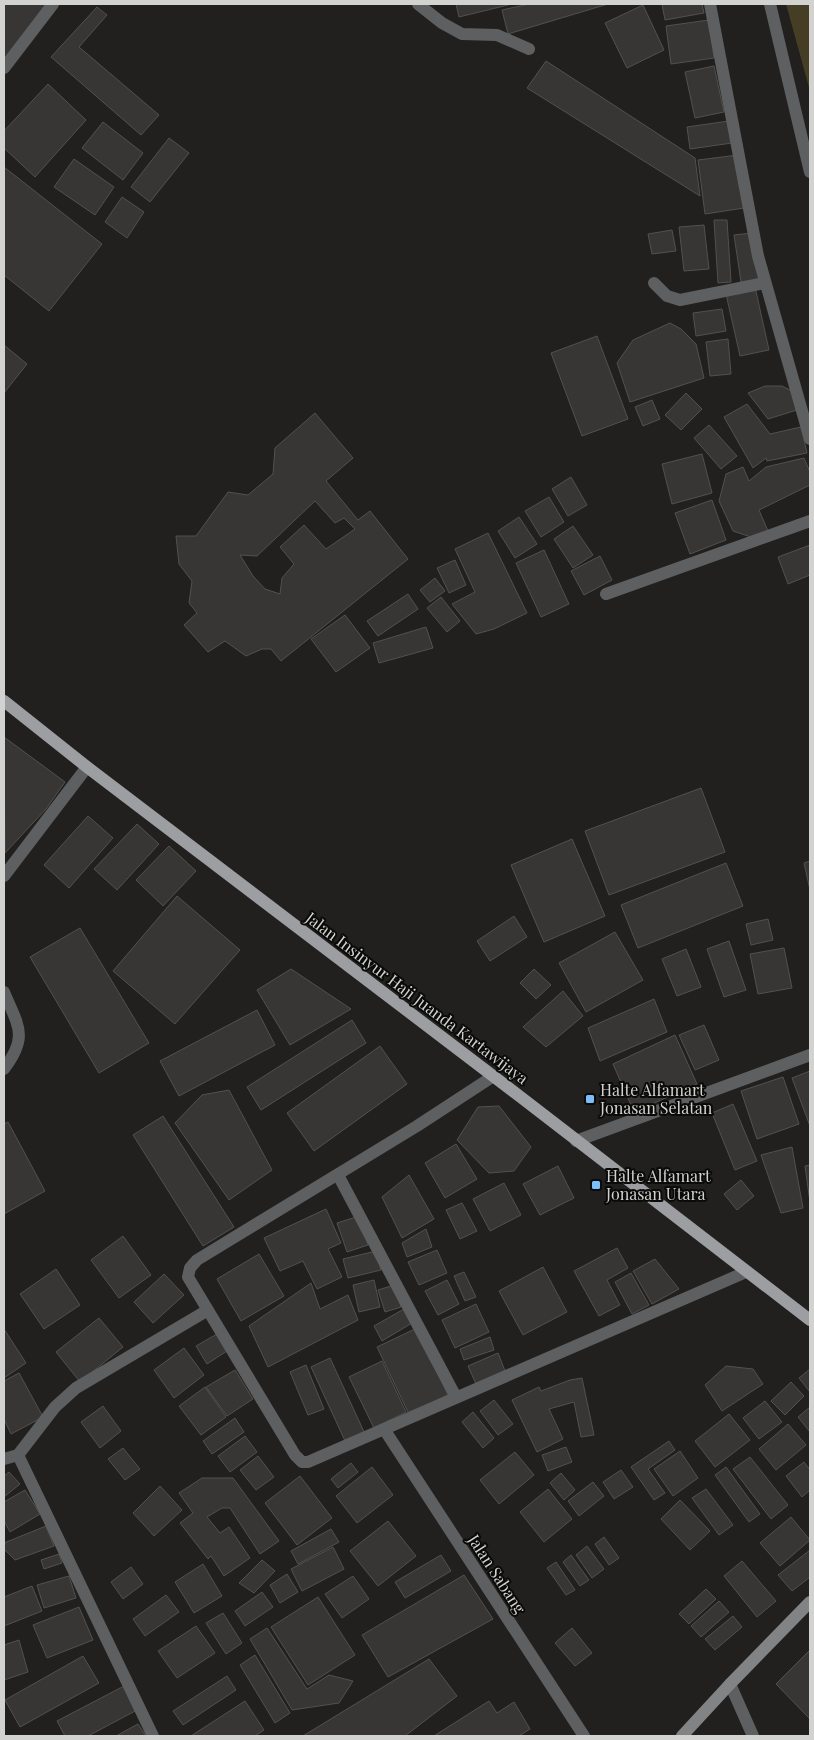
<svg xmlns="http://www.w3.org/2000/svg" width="814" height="1740" font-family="'Playfair Display',serif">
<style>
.green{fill:#453e24}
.building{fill:#373634;stroke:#52514e;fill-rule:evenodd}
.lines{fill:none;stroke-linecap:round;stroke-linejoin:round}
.lane{stroke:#5e5f60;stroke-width:12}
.street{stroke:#5e5f60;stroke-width:12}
.secondary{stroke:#818384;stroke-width:12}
.primary{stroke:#9c9ea1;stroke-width:12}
.poi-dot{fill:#7cbef9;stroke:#0a0a09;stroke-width:2}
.labels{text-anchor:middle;stroke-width:4;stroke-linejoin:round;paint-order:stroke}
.street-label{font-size:16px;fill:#d2d2d0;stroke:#0a0a09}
.poi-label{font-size:16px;fill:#d2d2d0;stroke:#0a0a09;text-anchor:start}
</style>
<rect width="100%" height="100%" fill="#21201e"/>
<path class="green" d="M786,4H810V91Z"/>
<path class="building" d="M4,4H46L4,67Z
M456,4H512L459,17Z
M529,4H608L508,34L502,10Z
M662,4H702L704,13L665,20Z
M643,5L664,50L627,68L605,23Z
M97,7L107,15L79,47L159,115L141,135L51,57Z
M709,20L714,58L671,64L666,26Z
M546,61L695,158L700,196L527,88Z
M714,66L724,112L695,118L685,72Z
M48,84L86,120L35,177L4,148V131Z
M729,121L732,143L690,149L687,127Z
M103,122L143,153L123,180L82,148Z
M169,138L189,153L150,202L131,187Z
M738,155L744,208L705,214L698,160Z
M74,159L114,187L95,215L54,187Z
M4,167L102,244L49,311L4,275Z
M122,197L144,212L127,238L105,222Z
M714,220H727L731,282L718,283Z
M704,225L709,269L684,271L679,227Z
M672,230L676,251L652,254L648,234Z
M752,233L760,280L741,282L734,235Z
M755,287L769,350L740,356L726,294Z
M722,309L726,331L696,336L693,313Z
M670,323L681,329L696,344L704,378L630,402L617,363L633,340Z
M597,336L628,419L582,436L551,353Z
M728,339L731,374L710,376L706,342Z
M4,345L27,364L4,393Z
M765,386H782L792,391L797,410L768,419L748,393Z
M686,393L702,409L681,430L665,415Z
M652,400L660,419L643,426L635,407Z
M747,404L770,434L801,427L807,453L767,461L766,458L753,468L724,417Z
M315,413L353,458L326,481L358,520L370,511L408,559L281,661L271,649H262L246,656L225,641L208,652L184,625L197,613L189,603L192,581L179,564L176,536H196L228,492L248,495L273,474L275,448ZM315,501L335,523L344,518L355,529L326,549L304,525L280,547L294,564L282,578L280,594L265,589L253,576L240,555L257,556Z
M709,425L737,456L721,469L694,438Z
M702,454L712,493L672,504L662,464Z
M804,458L810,472V485L759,510L768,531L751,537L733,531L719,501L726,474L743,467L749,481L766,467Z
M571,477L587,505L568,516L552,489Z
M549,497L564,522L541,537L525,511Z
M712,500L726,540L690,554L675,513Z
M519,517L537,544L515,558L498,531Z
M573,526L593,555L573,568L554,539Z
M488,533L527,613L494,629L476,634L452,604L475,592L455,549Z
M810,545V575L788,584L778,557Z
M544,550L569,604L541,617L516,563Z
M600,556L612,580L584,595L571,571Z
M455,560L466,585L449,593L437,568Z
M435,578L445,591L430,602L420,590Z
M408,594L418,609L378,636L367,621Z
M441,597L460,621L447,632L427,608Z
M345,615L370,648L336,672L311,639Z
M426,627L433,648L379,663L373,643Z
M4,737L65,782L46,809L5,853Z
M701,788L725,852L609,895L585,831Z
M88,816L113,838L69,888L44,865Z
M137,824L159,844L117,890L94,869Z
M572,839L605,916L544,942L511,865Z
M169,846L196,871L163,906L136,880Z
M810,861V890L804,863Z
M726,863L743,906L638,948L621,905Z
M177,896L240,950L175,1024L113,971Z
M514,916L527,937L490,961L477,941Z
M768,919L773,940L751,945L746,924Z
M80,928L149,1043L99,1073L30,957Z
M615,932L643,980L586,1012L559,963Z
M729,941L746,990L724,997L707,949Z
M784,948L792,988L758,994L750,954Z
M686,949L701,987L677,996L662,959Z
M291,969L351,1009L290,1045L257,990Z
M534,969L551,985L536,999L520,983Z
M563,991L583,1016L546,1047L523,1027Z
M654,999L667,1032L600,1061L588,1028Z
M257,1010L275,1045L179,1096L160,1061Z
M352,1020L366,1043L261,1110L247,1087Z
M704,1025L719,1060L695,1070L679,1035Z
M675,1035L697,1084L634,1112L613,1064Z
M380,1046L407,1084L314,1151L287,1113Z
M810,1071V1126L792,1078Z
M783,1077L799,1124L757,1139L741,1091Z
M229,1090L272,1170L229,1200L175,1123L202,1095Z
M733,1104L757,1161L735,1170L712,1113Z
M499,1106L531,1147L514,1171L489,1173L457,1140L478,1107Z
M163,1116L234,1227L203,1246L133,1135Z
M8,1122L45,1191L4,1214V1124Z
M456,1144L477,1179L445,1198L425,1163Z
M792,1147L803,1208L781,1213L761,1155Z
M810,1165V1202L805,1166Z
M558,1166L574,1198L540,1215L523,1184Z
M409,1175L434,1219L402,1238L382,1197Z
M741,1180L754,1196L737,1210L724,1194Z
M504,1183L521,1215L490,1231L473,1199Z
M462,1203L477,1231L460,1239L446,1210Z
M326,1209L341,1243L328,1249L342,1277L317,1289L303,1261L280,1271L264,1238Z
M359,1216L368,1245L347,1252L337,1223Z
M426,1229L432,1247L407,1257L402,1243Z
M123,1236L151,1275L119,1298L91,1260Z
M617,1248L628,1268L607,1280L620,1305L599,1316L574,1271Z
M437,1250L447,1273L419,1285L408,1262Z
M376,1251L381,1270L348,1278L343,1259Z
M259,1254L284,1296L241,1321L217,1279Z
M655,1259L679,1289L652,1304L633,1271Z
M543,1267L567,1312L523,1335L499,1291Z
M56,1269L80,1305L44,1329L20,1294Z
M464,1272L476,1297L465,1301L454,1276Z
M631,1273L649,1305L632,1314L615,1282Z
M164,1274L184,1295L153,1323L134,1302Z
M374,1280L380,1307L359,1312L353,1285Z
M447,1280L459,1304L438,1315L425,1291Z
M311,1283L320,1309L348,1295L358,1320L268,1367L249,1326Z
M394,1285L401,1307L385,1312L378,1290Z
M476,1304L489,1332L455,1348L442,1320Z
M404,1309L412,1323L382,1341L374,1326Z
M99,1318L123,1347L80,1382L56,1352Z
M417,1328L448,1395L409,1414L377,1347Z
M4,1329L26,1363L4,1378Z
M217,1334L227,1351L207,1364L196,1346Z
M490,1337L494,1350L464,1360L460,1349Z
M184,1348L204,1375L174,1398L154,1370Z
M498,1353L505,1371L476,1384L468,1366Z
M330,1358L365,1434L346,1443L311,1367Z
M382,1361L406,1412L374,1428L349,1377Z
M306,1365L324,1409L308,1415L290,1372Z
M726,1366L753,1369L763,1384L722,1411L705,1385Z
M810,1369V1392L799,1378Z
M235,1370L253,1399L227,1416L206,1387Z
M19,1373L43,1417L11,1434L4,1419V1381Z
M582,1378L594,1435L581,1437L574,1402L549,1409L563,1439L537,1452L512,1400L539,1387L541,1391L570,1380Z
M791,1382L804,1396L785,1415L771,1401Z
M205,1387L226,1417L201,1435L179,1406Z
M494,1400L513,1424L498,1435L480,1411Z
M765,1401L782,1422L759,1439L743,1418Z
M103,1406L121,1431L100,1448L81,1422Z
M810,1407V1432L798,1417Z
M473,1412L494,1438L483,1448L462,1422Z
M729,1414L750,1440L715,1467L695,1441Z
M235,1418L244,1432L212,1454L203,1441Z
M788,1424L806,1445L776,1470L759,1449Z
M245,1436L257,1452L230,1472L218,1456Z
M669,1441L675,1450L648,1469L665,1493L654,1500L631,1467Z
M566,1447L572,1462L548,1471L542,1455Z
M123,1448L140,1469L125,1480L108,1459Z
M680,1451L698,1478L673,1496L654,1469Z
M515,1452L534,1475L499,1504L480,1480Z
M258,1456L274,1477L256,1490L240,1470Z
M750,1457L788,1505L771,1519L733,1469Z
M804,1462L810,1470V1490L802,1497L786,1476Z
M351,1463L358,1472L338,1488L331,1479Z
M372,1467L393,1495L357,1523L336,1496Z
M726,1467L760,1514L749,1522L715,1475Z
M621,1470L633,1487L614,1499L603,1482Z
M9,1472L20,1484L4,1497V1476Z
M561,1473L575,1490L564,1500L550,1483Z
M300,1476L332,1518L297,1545L265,1503Z
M202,1478H233L279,1541L260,1554L230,1508H222L207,1517L220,1533L229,1527L250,1558L224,1576L211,1556L208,1559L180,1523L193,1513L179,1493Z
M593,1482L604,1496L579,1516L568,1501Z
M160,1486L182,1510L154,1536L133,1513Z
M548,1489L572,1519L544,1542L520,1512Z
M706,1489L733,1525L719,1535L692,1498Z
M25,1490L40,1514L10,1532L4,1521V1502Z
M680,1500L710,1531L690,1550L661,1519Z
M791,1517L810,1540L780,1566L760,1543Z
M388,1521L416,1556L378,1586L350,1551Z
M46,1526L54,1546L15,1560L4,1549V1543Z
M331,1529L339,1542L298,1564L291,1551Z
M604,1537L619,1558L609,1565L595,1544Z
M587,1546L604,1569L592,1578L576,1555Z
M333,1547L344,1569L302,1591L291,1569Z
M810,1550V1577L792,1591L778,1575Z
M59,1554L62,1563L44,1569L41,1560Z
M441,1555L451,1571L405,1598L395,1582Z
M571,1555L589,1580L580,1586L563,1562Z
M262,1560L275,1571L254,1593L239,1583Z
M742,1561L776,1601L757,1617L724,1576Z
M556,1562L575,1590L566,1595L547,1568Z
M203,1564L222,1596L194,1613L175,1582Z
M131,1567L143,1584L123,1599L111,1582Z
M287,1574L298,1592L280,1603L270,1585Z
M464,1575L493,1619L388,1677L362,1635Z
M69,1576L76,1598L44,1608L37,1585Z
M353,1576L369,1599L342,1618L325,1594Z
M32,1586L42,1611L4,1626V1597Z
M706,1589L716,1599L689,1624L679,1614Z
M262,1592L273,1607L245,1626L235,1611Z
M166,1595L179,1612L145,1636L133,1619Z
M318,1597L355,1655L308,1685L271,1627Z
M719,1601L729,1612L701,1637L691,1626Z
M79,1607L93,1640L47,1658L33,1625Z
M223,1613L242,1643L226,1654L206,1623Z
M733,1616L742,1627L715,1650L705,1639Z
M196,1626L215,1653L177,1678L158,1651Z
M267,1628L307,1689L329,1675L353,1681L339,1703L292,1710L250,1639Z
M572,1628L592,1653L575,1666L555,1643Z
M19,1640L28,1672L4,1680V1645Z
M810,1650V1719L776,1684Z
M255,1655L290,1713L275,1723L240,1665Z
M83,1656L99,1683L20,1727L5,1700Z
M429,1659L457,1696L405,1736H303Z
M227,1676L236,1690L183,1725L173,1711Z
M124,1686L137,1710L88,1736H65L57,1721Z
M245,1701L264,1730L255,1736H191Z
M489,1701L497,1713L514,1702L530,1729L519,1736H434Z
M138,1724L146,1736H116Z"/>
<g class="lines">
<path class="lane" d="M418,4L442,23L462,34L497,35L529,49
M4,876L87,767
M4,992C18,1026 29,1036 4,1069"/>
<path class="street" d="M710,4L758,256L810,439
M770,4L810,172
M4,68L53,4
M654,283L667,296L680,300L765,283
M606,594L810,521
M492,1077L417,1126L197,1260L190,1268L188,1277L295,1455L302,1462H308L746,1272
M576,1141L810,1055
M338,1175L456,1397
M384,1429L584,1736
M18,1455L153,1736
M4,1459L18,1455L55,1407L76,1388L208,1310
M730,1684L753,1736"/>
<path class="secondary" d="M682,1736L730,1684L810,1602"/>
<path class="primary" d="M4,701L87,767L518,1095L810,1320"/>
</g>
<g class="poi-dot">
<rect x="585" y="1094" width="10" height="10" rx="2.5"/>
<rect x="591" y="1180" width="10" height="10" rx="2.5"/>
</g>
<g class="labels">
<g class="street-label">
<text transform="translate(417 998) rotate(37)" y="6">Jalan Insinyur Haji Juanda Kartawijaya</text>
<text transform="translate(497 1574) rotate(57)" y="6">Jalan Sabang</text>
</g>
<g class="poi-label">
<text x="600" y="1096">Halte Alfamart<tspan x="600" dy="18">Jonasan Selatan</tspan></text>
<text x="606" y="1182">Halte Alfamart<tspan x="606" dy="18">Jonasan Utara</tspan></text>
</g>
</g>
<rect width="814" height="1740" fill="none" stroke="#d2d2d0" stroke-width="10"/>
</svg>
